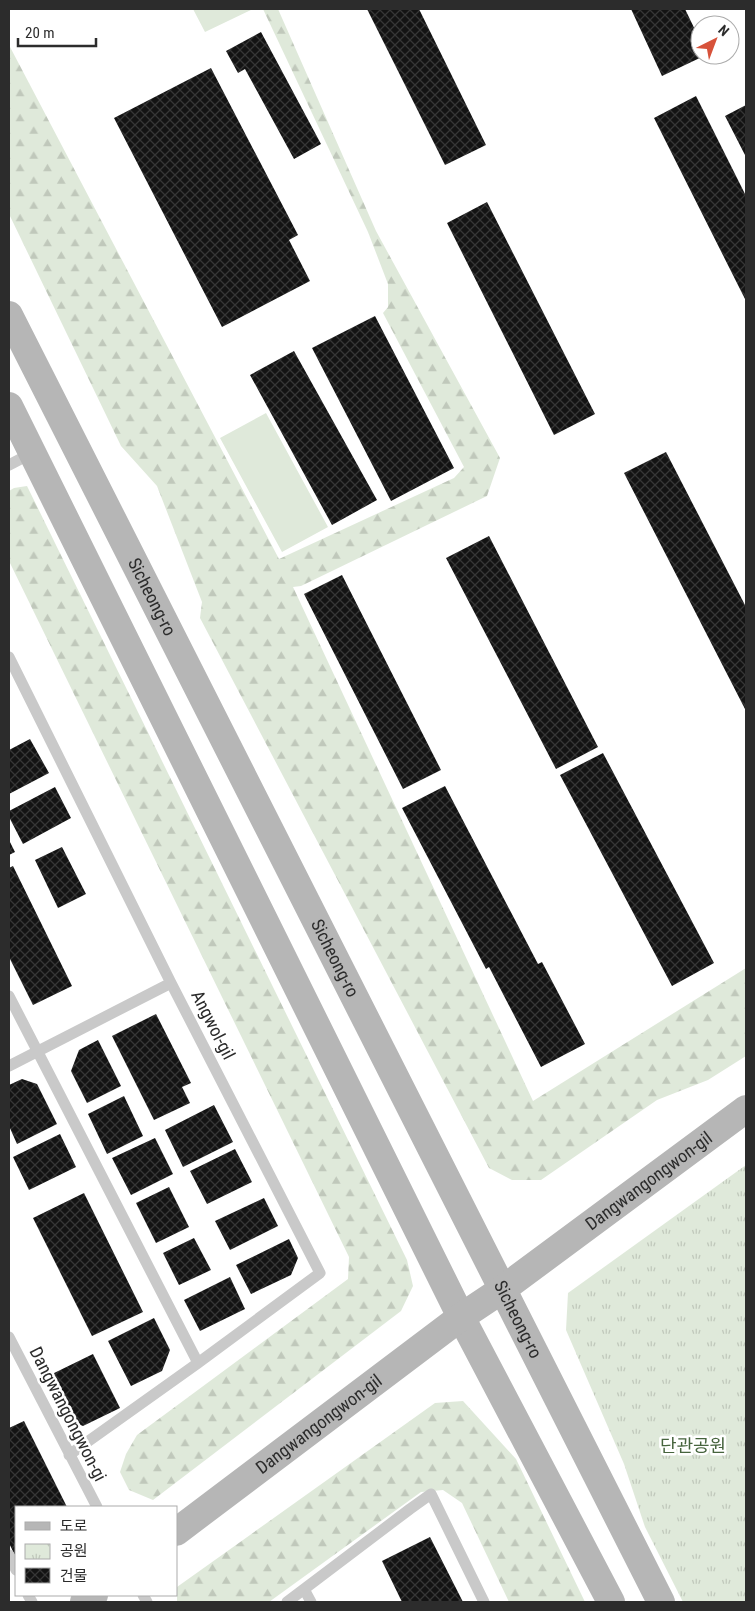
<svg xmlns="http://www.w3.org/2000/svg" width="755" height="1611" font-family="'Roboto Condensed','Noto Sans KR',sans-serif">
<style>
.forest{fill:url(#forest-firs)}
.park{fill:url(#park-tufts)}
.pitch{fill:#dfe9da}
.building{fill:url(#building-cross-hatch)}
.lines{fill:none;stroke-linecap:round;stroke-linejoin:round}
.lane{stroke:#c9c9c9;stroke-width:11}
.secondary{stroke:#b6b6b6;stroke-width:28}
.labels{text-anchor:middle;stroke-width:5;stroke-linejoin:round;paint-order:stroke}
.street-label{font-size:18px;fill:#2c2c2c;stroke:#fff}
.park-label{font-size:18px;fill:#46643d;stroke:#fff}
</style>
<defs>
<pattern id="forest-firs" width="22" height="20" patternUnits="userSpaceOnUse" patternTransform="scale(1.25)"><rect width="22" height="20" fill="#dfe9da"/><path d="M5 1l3.5 6h-7zM16 11l3.5 6h-7z" fill="#c0c8bb"/></pattern>
<pattern id="park-tufts" width="24" height="20" patternUnits="userSpaceOnUse" patternTransform="scale(1.25)"><rect width="24" height="20" fill="#dfe9da"/><path d="M3 7l-1-3M5 7V3M7 7l1-3M15 17l-1-3M17 17v-4M19 17l1-3" fill="none" stroke="#c0c8bb"/></pattern>
<pattern id="building-cross-hatch" width="8" height="8" patternUnits="userSpaceOnUse" patternTransform="scale(1.25)"><rect width="8" height="8" fill="#131313"/><path d="M0 0l8 8M0 8l8-8" fill="none" stroke="#363636"/></pattern>
</defs>
<rect width="100%" height="100%" fill="#fff"/>
<path class="forest" d="M263,9H278L376,231L500,458L487,496L301,586L293,587L533,1101L746,968V1056L708,1080L657,1100L541,1180H512L489,1168L200,618L202,602L157,486L121,446L9,214V45L279,559L454,478L464,467L383,313L388,307V284L368,232Z
M27,486L407,1260L413,1286L401,1311L153,1500L129,1490L120,1472L126,1454L137,1435L348,1279L349,1257L9,561V491L14,488Z
M463,1401L516,1459L585,1602H509L462,1503L443,1490L421,1492L269,1602H177V1587L435,1403Z"/>
<path class="park" d="M746,1165V1602H683L645,1527L624,1464L566,1330L568,1293Z"/>
<path class="pitch" d="M193,9H253L205,32Z
M266,413L328,527L282,552L220,438Z"/>
<path class="building" d="M367,9H419L486,145L445,165Z
M631,9H685L700,40V55H706L662,76Z
M261,32L321,144L294,159L245,69L238,73L226,51Z
M211,68L298,235L289,240L310,281L222,327L114,118Z
M696,96L746,196V301L654,118Z
M746,105V157L725,116Z
M487,202L595,414L554,435L447,223Z
M375,316L454,468L391,501L312,348Z
M294,351L377,500L332,525L250,375Z
M666,452L746,607V711L624,473Z
M489,536L598,747L556,769L446,558Z
M342,575L441,770L403,789L304,594Z
M30,739L49,773L9,794V750Z
M603,753L714,963L672,986L560,775Z
M445,786L538,964L542,962L585,1044L541,1067L489,967L486,969L402,808Z
M55,787L71,818L23,844L9,817V811Z
M9,840L15,852L9,855Z
M62,847L86,894L58,908L35,860Z
M13,866L72,986L33,1005L9,957V868Z
M156,1014L191,1083L182,1087L190,1103L154,1120L112,1036Z
M98,1040L121,1086L87,1103L71,1071L79,1050Z
M22,1079L37,1084L57,1124L17,1144L9,1126V1085Z
M124,1096L143,1136L107,1154L88,1114Z
M214,1105L233,1142L183,1167L165,1130Z
M60,1134L76,1167L29,1190L13,1157Z
M155,1138L173,1174L131,1195L112,1158Z
M235,1149L252,1182L207,1204L190,1171Z
M169,1187L189,1227L156,1243L136,1203Z
M84,1193L143,1312L92,1336L33,1218Z
M264,1198L278,1226L230,1250L215,1221Z
M194,1238L211,1270L179,1285L163,1253Z
M289,1239L298,1258L291,1275L251,1294L236,1265Z
M230,1277L245,1309L200,1331L184,1300Z
M154,1318L170,1350L162,1371L131,1386L108,1341Z
M93,1354L120,1408L83,1426L71,1421L48,1376Z
M24,1421L67,1507H16V1558L9,1543V1428Z
M430,1537L463,1602H402L382,1561Z"/>
<g class="lines">
<path class="lane" d="M9,465L32,453
M9,657L171,983L320,1273L198,1363L69,1455
M9,996L198,1363
M9,1066L171,983
M9,1337L97,1507
M9,1555L16,1570
M304,1589L311,1602
M28,1595L32,1602
M143,1595L147,1602
M287,1602L410,1509L431,1494L484,1602"/>
<g class="secondary">
<path id="s1" d="M9,315L661,1602"/>
<path d="M9,406L461,1317L611,1602"/>
<path id="s2" d="M176,1532L461,1317L503,1289L746,1109"/>
<path d="M84,1602L94,1595"/>
</g>
</g>
<g class="labels">
<g class="street-label">
<text dy="6" stroke="none"><textPath href="#s1" startOffset="316">Sicheong-ro</textPath></text>
<text dy="6" stroke="none"><textPath href="#s1" startOffset="721">Sicheong-ro</textPath></text>
<text transform="translate(213 1025) rotate(63)" y="6">Angwol-gil</text>
<text dy="6" stroke="none"><textPath href="#s2" startOffset="589">Dangwangongwon-gil</textPath></text>
<text dy="6" stroke="none"><textPath href="#s1" startOffset="1126">Sicheong-ro</textPath></text>
<text transform="translate(68 1414) rotate(63)" y="6">Dangwangongwon-gi</text>
<text dy="6" stroke="none"><textPath href="#s2" startOffset="179">Dangwangongwon-gil</textPath></text>
</g>
<g class="park-label">
<text x="693" y="1452">단관공원</text>
</g>
</g>
<rect width="755" height="1611" fill="none" stroke="#2c2c2c" stroke-width="20"/>
<rect x="15" y="1506" width="162" height="90" fill="#ffffff" stroke="#ababab"/>
<rect x="25" y="1522" width="25" height="8" fill="#b6b6b6" stroke="#ababab"/>
<text x="60" y="1531" font-size="15" fill="#2c2c2c">도로</text>
<rect x="25" y="1544" width="25" height="15" fill="url(#park-tufts)" stroke="#ababab"/>
<text x="60" y="1556" font-size="15" fill="#2c2c2c">공원</text>
<rect x="25" y="1568" width="25" height="15" fill="url(#building-cross-hatch)" stroke="#ababab"/>
<text x="60" y="1581" font-size="15" fill="#2c2c2c">건물</text>
<g transform="translate(715 40) rotate(42)"><circle r="24" fill="#ffffff" stroke="#ababab"/>
<path d="M0-4L9 19L0 12L-9 19Z" fill="#d7523a"/>
<text y="-8" font-size="14" font-weight="bold" text-anchor="middle" fill="#2c2c2c">N</text>
</g>
<path d="M18 38v8h78v-8" fill="none" stroke="#2c2c2c" stroke-width="2.5"/>
<text x="25" y="38" font-size="15" fill="#2c2c2c" stroke="#ffffff" stroke-width="4" paint-order="stroke">20 m</text>
</svg>
